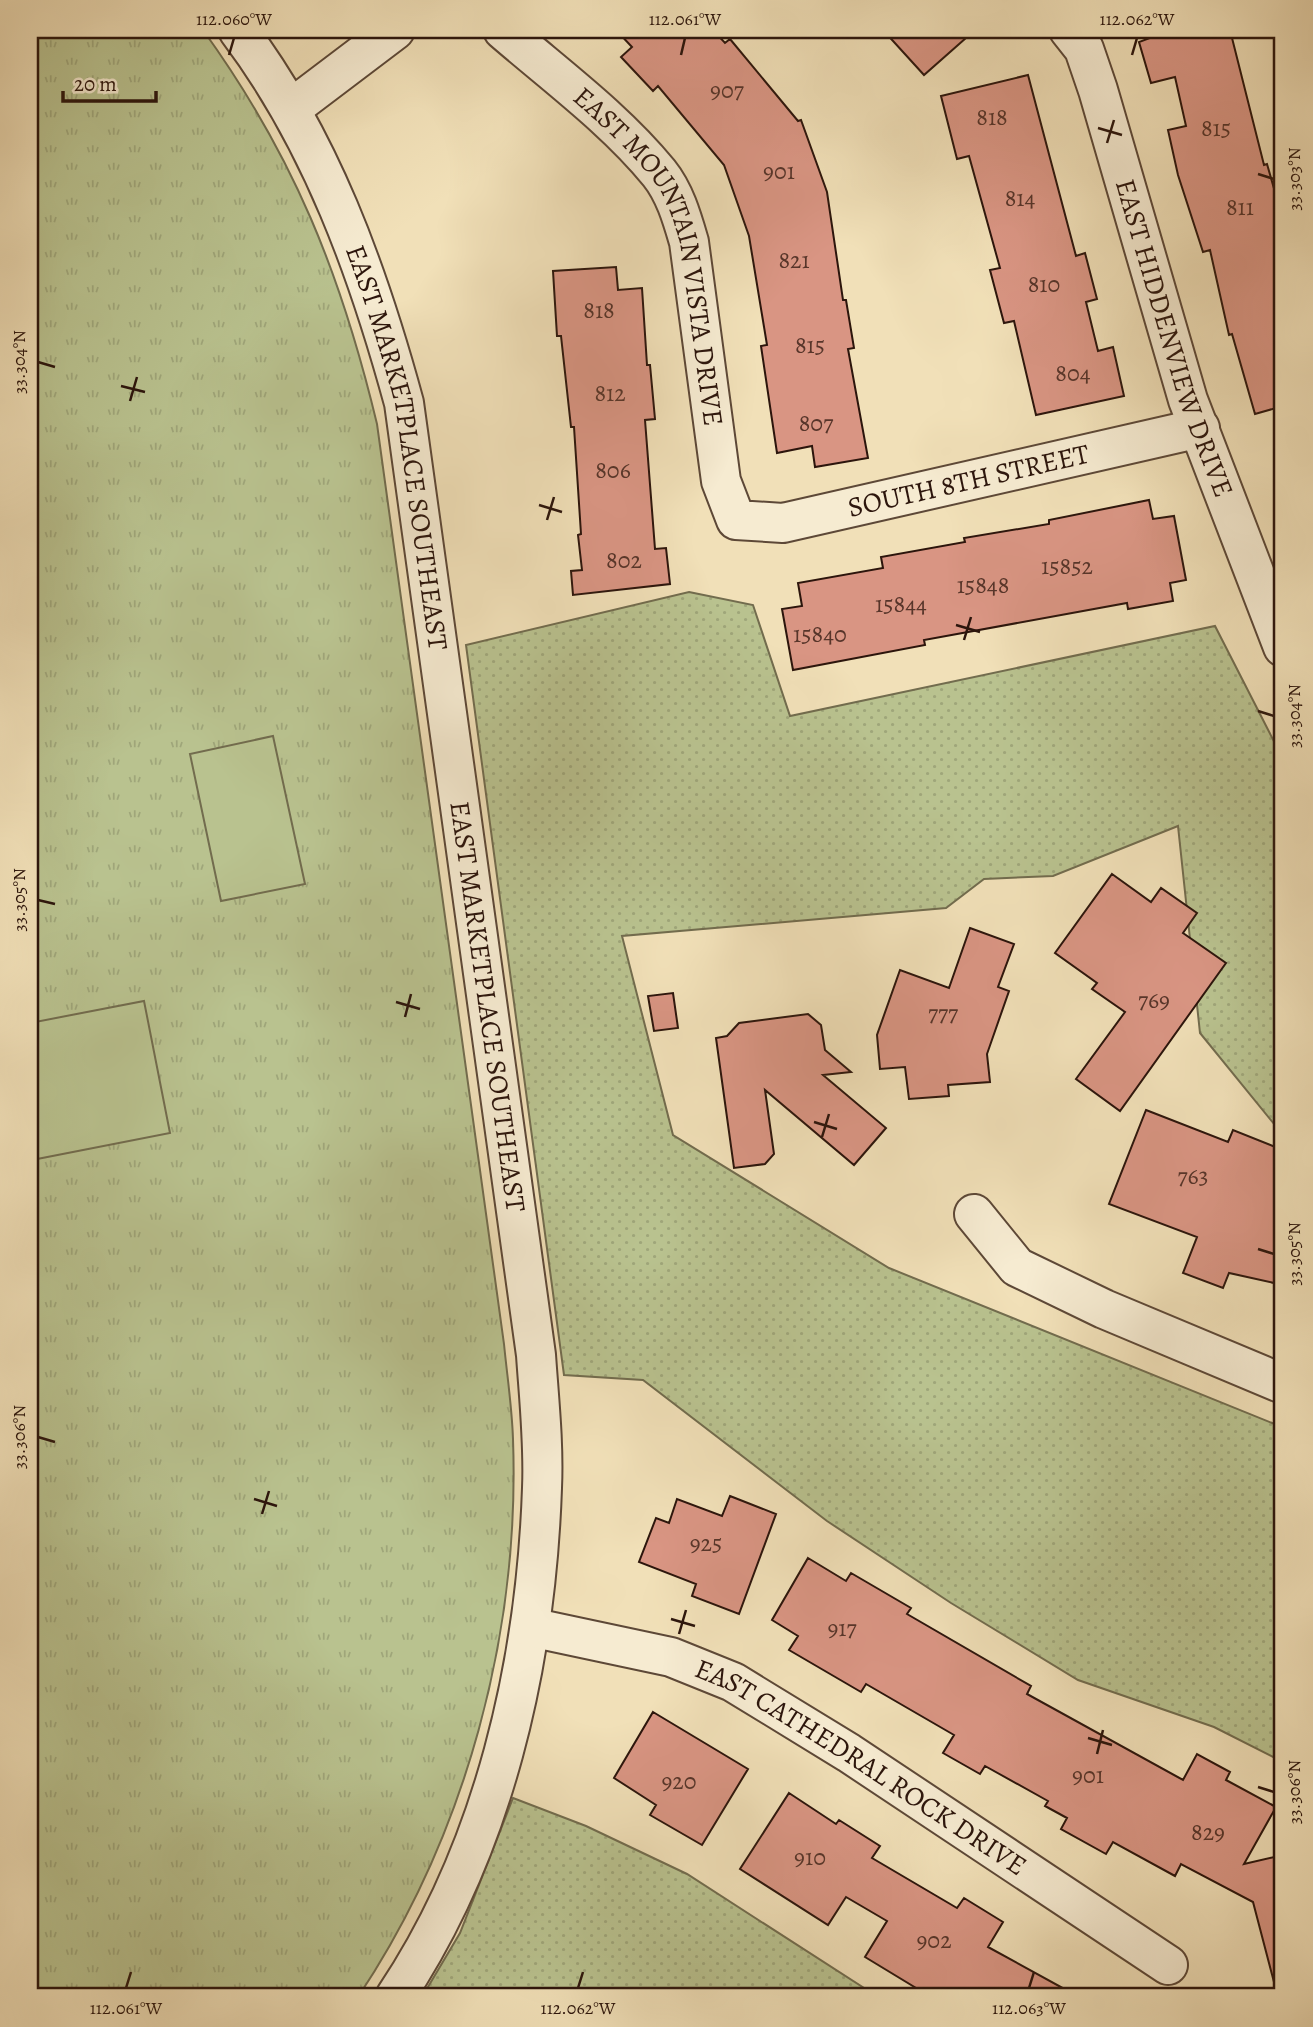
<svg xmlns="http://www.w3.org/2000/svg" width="1313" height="2027" font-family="Alegreya,serif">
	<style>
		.grass { fill: url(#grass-dots); stroke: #726c4e; stroke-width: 2 }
		.park { fill: url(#park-tufts); stroke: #726c4e; stroke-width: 2 }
		.pitch { fill: #b9c28f; stroke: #726c4e; stroke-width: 2 }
		.building { fill: #d99583; stroke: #2c150c; stroke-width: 2 }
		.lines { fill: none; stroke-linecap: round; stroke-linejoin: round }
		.minor-casing { stroke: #5d4837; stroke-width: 42 }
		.minor { stroke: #f6ebd1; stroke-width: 38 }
		.ticks { fill: none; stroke: #2c150c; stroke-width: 2.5 }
		.labels { text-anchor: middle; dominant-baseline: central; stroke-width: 5; stroke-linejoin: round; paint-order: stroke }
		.number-label { font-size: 24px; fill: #57352a }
		.street-label { font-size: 28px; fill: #2c150c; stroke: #f6ebd1 }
		.neatline { fill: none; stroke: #2c150c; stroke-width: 2.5 }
		.ticks-label { font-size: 18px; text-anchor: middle; fill: #2c150c }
	</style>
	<defs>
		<pattern id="grass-dots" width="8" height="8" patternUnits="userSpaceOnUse" patternTransform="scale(1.75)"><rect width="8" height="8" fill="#b9c28f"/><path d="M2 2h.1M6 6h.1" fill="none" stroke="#9fa67a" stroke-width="1.8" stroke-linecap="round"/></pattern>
		<pattern id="park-tufts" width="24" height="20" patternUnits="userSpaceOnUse" patternTransform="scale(1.75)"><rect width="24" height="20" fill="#b9c28f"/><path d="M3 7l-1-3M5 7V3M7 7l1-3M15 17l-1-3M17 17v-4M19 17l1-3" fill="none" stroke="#9fa67a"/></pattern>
	</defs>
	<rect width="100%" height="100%" fill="#f1e0b8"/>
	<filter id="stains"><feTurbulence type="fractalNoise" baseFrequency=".00286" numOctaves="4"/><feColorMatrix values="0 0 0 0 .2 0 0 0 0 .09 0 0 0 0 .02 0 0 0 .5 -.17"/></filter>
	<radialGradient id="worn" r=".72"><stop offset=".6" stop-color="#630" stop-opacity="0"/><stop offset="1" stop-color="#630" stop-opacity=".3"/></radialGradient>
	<path class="grass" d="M 689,592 L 753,605 L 790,716 L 1215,626 L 1283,759 L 1283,1135 L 1200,1033 L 1178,826 L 1053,876 L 984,879 L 946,908 L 622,936 L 673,1135 L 889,1268 L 1282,1427 L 1283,1762 L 1214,1727 L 1078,1680 L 951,1603 L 827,1521 L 643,1380 L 564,1375 L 466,645 Z
		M 513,1798 L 586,1826 L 687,1874 L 878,1997 L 422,1997 L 460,1933 Z"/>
	<path class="park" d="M 30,30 L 203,30 C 294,156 341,274 377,424 L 504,1344 C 507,1375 512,1407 513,1439 C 520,1633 466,1835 358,1997 L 30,1997 Z"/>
	<path class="pitch" d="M 273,736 L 305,884 L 221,901 L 190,754 Z
		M 144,1001 L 170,1133 L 32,1160 L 30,1023 Z"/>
	<path class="building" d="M 616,30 L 713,30 L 725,43 L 730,39 L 798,121 L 801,120 L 827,192 L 843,300 L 846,300 L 854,348 L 848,349 L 868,458 L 815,467 L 812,446 L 777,453 L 761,346 L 767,345 L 749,236 L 724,165 L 658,86 L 653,91 L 621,57 L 632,47 Z
		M 883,30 L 975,30 L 924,75 Z
		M 1147,30 L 1230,30 L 1264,165 L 1267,164 L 1283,220 L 1283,406 L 1255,414 L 1232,334 L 1229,335 L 1210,250 L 1203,252 L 1178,175 L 1168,130 L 1186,126 L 1175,77 L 1151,83 L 1139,42 L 1150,38 Z
		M 1028,75 L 1076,256 L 1085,253 L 1097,299 L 1086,302 L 1098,351 L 1113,347 L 1124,396 L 1036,415 L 1014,321 L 1004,323 L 990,270 L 1000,268 L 969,156 L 957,159 L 941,96 Z
		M 616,267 L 618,290 L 642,288 L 647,365 L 650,365 L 655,419 L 645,420 L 655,549 L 666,548 L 670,584 L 573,595 L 571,571 L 582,570 L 578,535 L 581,534 L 574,427 L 571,427 L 561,336 L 557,336 L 553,271 Z
		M 1149,500 L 1153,519 L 1174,516 L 1186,580 L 1170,583 L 1173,601 L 1128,609 L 1127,603 L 924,640 L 925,645 L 793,670 L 782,609 L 802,606 L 798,583 L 883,568 L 881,557 L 965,542 L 964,538 L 1049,524 L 1049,520 Z
		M 1112,874 L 1151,902 L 1161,888 L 1197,913 L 1183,933 L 1226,963 L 1120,1111 L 1076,1079 L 1125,1012 L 1092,989 L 1097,983 L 1055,953 Z
		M 970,928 L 1014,944 L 998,987 L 1009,991 L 987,1054 L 990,1082 L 948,1085 L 949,1096 L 909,1099 L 905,1067 L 880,1069 L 877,1035 L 900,970 L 949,988 Z
		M 673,993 L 678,1028 L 654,1031 L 648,996 Z
		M 808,1014 L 821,1025 L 825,1050 L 851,1072 L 823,1075 L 886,1128 L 854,1165 L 765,1090 L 774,1154 L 765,1164 L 734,1168 L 716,1038 L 727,1036 L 739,1023 Z
		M 1146,1110 L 1228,1142 L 1233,1130 L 1283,1150 L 1283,1285 L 1229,1273 L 1223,1288 L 1183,1273 L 1197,1237 L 1109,1204 Z
		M 730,1496 L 776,1514 L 739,1614 L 692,1596 L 696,1584 L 639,1562 L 656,1518 L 669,1523 L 677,1499 L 722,1516 Z
		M 808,1558 L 846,1581 L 851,1573 L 911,1608 L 907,1614 L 1031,1686 L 1027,1694 L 1183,1780 L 1197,1754 L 1230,1772 L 1226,1780 L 1276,1807 L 1244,1864 L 1283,1855 L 1283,1985 L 1275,1986 L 1253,1902 L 1181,1864 L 1175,1876 L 1113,1842 L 1106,1854 L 1061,1829 L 1067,1818 L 1045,1806 L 1048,1801 L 985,1766 L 980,1774 L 943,1753 L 954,1735 L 866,1684 L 861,1692 L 789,1650 L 798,1636 L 772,1620 Z
		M 653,1712 L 748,1769 L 702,1845 L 650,1815 L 656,1805 L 614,1778 Z
		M 789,1793 L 836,1824 L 839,1820 L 880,1846 L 872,1858 L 957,1908 L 964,1898 L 1003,1922 L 988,1947 L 1079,1997 L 931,1997 L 865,1957 L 887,1921 L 846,1897 L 828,1925 L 740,1869 Z"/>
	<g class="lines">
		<g class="minor-casing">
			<g id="minor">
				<path id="s1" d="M 238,30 C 321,140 368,271 404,403 L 536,1355 C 539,1399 544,1444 542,1488 C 536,1664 494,1849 395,1997"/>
				<path id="s2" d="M 503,30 C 555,75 615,119 659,173 C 675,193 682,218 689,242 L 721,481 L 736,520 L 783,523 L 1200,428"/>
				<path id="s3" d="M 1069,30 L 1084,49 L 1098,90 L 1188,400 L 1283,647"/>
				<path d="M 292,108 L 395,30"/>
				<path d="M 974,1214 L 1017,1267 L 1104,1309 L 1283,1384"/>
				<path id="s4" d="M 530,1627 L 671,1657 L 733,1682 L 849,1753 L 1168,1965"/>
			</g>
		</g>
		<use href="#minor" class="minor"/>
	</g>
	<path class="ticks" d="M 229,55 L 234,38M 681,55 L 685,38M 1132,55 L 1137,38M 1098,128 L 1122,135M 1107,143 L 1114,120M 1258,174 L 1274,179M 38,362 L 55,367M 121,386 L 145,392M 130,401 L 137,377M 539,505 L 562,512M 547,520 L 554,497M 956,625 L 980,632M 964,640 L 971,617M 1258,711 L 1274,716M 38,900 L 55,904M 396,1002 L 420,1009M 405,1017 L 411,994M 814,1122 L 837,1129M 822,1137 L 829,1114M 1258,1249 L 1274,1254M 38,1437 L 55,1442M 254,1499 L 277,1506M 262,1514 L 269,1491M 671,1619 L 695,1626M 679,1634 L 686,1610M 1088,1738 L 1112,1745M 1097,1754 L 1103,1730M 1258,1787 L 1274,1792M 126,1988 L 131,1972M 578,1988 L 583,1972M 1029,1988 L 1034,1972"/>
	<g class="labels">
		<g class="number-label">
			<text x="727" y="90">907</text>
			<text x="992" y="117">818</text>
			<text x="1216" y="128">815</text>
			<text x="779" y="171">901</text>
			<text x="1020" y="198">814</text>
			<text x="1240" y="207">811</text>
			<text x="794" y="260">821</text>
			<text x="1044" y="284">810</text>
			<text x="599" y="310">818</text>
			<text x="810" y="345">815</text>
			<text x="1073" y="373">804</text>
			<text x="610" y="393">812</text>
			<text x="816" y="423">807</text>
			<text x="613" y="470">806</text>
			<text x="624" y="560">802</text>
			<text x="1067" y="566">15852</text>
			<text x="983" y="585">15848</text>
			<text x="901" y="604">15844</text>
			<text x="820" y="634">15840</text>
			<text x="1154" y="1000">769</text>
			<text x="943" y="1013">777</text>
			<text x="1193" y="1176">763</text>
			<text x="706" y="1543">925</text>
			<text x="842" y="1628">917</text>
			<text x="1088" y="1775">901</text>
			<text x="679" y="1781">920</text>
			<text x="1208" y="1832">829</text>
			<text x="810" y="1857">910</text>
			<text x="934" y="1940">902</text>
		</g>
		<g class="street-label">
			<text stroke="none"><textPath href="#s2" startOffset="285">EAST MOUNTAIN VISTA DRIVE</textPath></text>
			<text stroke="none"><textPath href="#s3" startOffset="327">EAST HIDDENVIEW DRIVE</textPath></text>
			<text stroke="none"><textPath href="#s1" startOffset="453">EAST MARKETPLACE SOUTHEAST</textPath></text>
			<text stroke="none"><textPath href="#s2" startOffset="808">SOUTH 8TH STREET</textPath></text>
			<text stroke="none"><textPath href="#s1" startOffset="1020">EAST MARKETPLACE SOUTHEAST</textPath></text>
			<text stroke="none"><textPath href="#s4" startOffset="364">EAST CATHEDRAL ROCK DRIVE</textPath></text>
		</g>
	</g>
	<rect width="1313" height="2027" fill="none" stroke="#f1e0b8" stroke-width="77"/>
	<path d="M63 91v10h93v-10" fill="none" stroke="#2c150c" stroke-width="3.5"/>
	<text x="74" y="91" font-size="21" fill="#2c150c" stroke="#f6ebd1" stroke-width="5" paint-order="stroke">20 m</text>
	<rect x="38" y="38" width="1236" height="1950" class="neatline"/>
	<g class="ticks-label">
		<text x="234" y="25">112.060°W</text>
		<text x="685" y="25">112.061°W</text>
		<text x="1137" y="25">112.062°W</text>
		<text transform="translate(1294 179) rotate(-90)" y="6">33.303°N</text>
		<text transform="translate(19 362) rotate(-90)" y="6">33.304°N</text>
		<text transform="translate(1294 716) rotate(-90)" y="6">33.304°N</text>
		<text transform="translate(19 900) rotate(-90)" y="6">33.305°N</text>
		<text transform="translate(1294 1254) rotate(-90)" y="6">33.305°N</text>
		<text transform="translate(19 1437) rotate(-90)" y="6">33.306°N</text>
		<text transform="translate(1294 1792) rotate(-90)" y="6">33.306°N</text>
		<text x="126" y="2014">112.061°W</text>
		<text x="578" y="2014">112.062°W</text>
		<text x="1029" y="2014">112.063°W</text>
	</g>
	<rect width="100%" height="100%" filter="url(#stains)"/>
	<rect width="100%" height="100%" fill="url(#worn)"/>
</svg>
